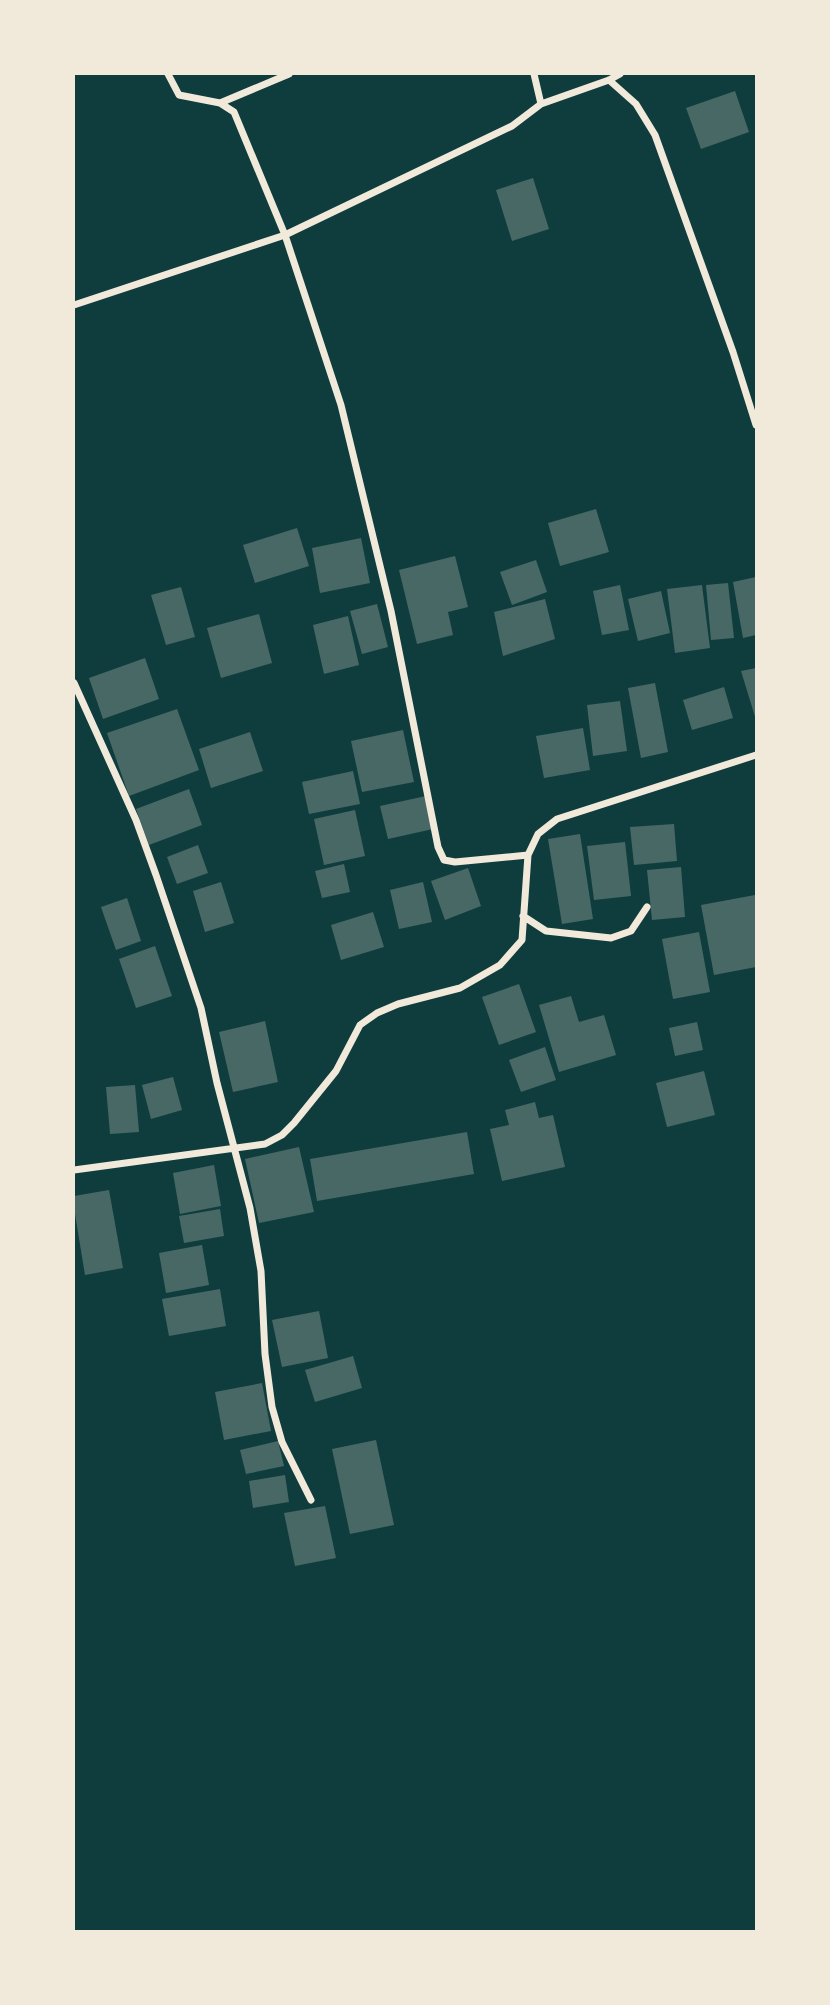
<svg xmlns="http://www.w3.org/2000/svg" width="830" height="2005" font-family="'Source Serif 4',serif">
	<style>
		.building { fill: #486865 }
		.lines { fill: none; stroke-linecap: round; stroke-linejoin: round }
		.minor { stroke: #f1e9da; stroke-width: 7 }
	</style>
	<rect width="100%" height="100%" fill="#0f3d3e"/>
	<path class="building" d="M 735,91 L 749,132 L 701,149 L 686,108 Z
		M 533,178 L 549,229 L 512,241 L 496,190 Z
		M 596,509 L 609,552 L 560,566 L 548,523 Z
		M 297,528 L 309,566 L 255,583 L 243,545 Z
		M 361,538 L 370,583 L 320,593 L 312,548 Z
		M 455,556 L 468,607 L 448,612 L 453,635 L 417,644 L 399,570 Z
		M 536,560 L 547,592 L 512,605 L 500,572 Z
		M 756,577 L 756,635 L 743,638 L 733,582 Z
		M 728,583 L 734,638 L 711,640 L 706,585 Z
		M 620,585 L 629,630 L 602,635 L 593,591 Z
		M 702,585 L 710,648 L 675,653 L 667,589 Z
		M 181,587 L 195,637 L 166,645 L 151,595 Z
		M 661,591 L 670,633 L 638,641 L 628,599 Z
		M 545,599 L 555,639 L 503,656 L 494,612 Z
		M 377,604 L 388,647 L 362,654 L 350,611 Z
		M 259,614 L 272,663 L 221,678 L 207,628 Z
		M 348,616 L 359,665 L 324,674 L 313,625 Z
		M 145,658 L 159,699 L 103,719 L 89,678 Z
		M 756,668 L 756,720 L 741,671 Z
		M 655,683 L 668,752 L 641,758 L 628,688 Z
		M 724,687 L 733,718 L 692,730 L 683,700 Z
		M 620,701 L 627,751 L 593,756 L 587,705 Z
		M 177,709 L 199,770 L 129,796 L 107,733 Z
		M 583,728 L 590,770 L 544,778 L 536,736 Z
		M 403,730 L 414,782 L 362,792 L 351,741 Z
		M 250,732 L 263,771 L 211,788 L 199,749 Z
		M 353,771 L 360,804 L 309,814 L 302,782 Z
		M 189,789 L 202,825 L 149,845 L 136,809 Z
		M 426,796 L 433,829 L 388,839 L 380,806 Z
		M 355,810 L 365,856 L 324,865 L 314,819 Z
		M 674,824 L 677,861 L 634,865 L 630,827 Z
		M 580,834 L 593,919 L 562,924 L 548,839 Z
		M 625,842 L 631,896 L 594,900 L 587,846 Z
		M 198,845 L 208,873 L 177,884 L 167,857 Z
		M 344,864 L 350,892 L 322,898 L 315,871 Z
		M 681,867 L 685,917 L 652,920 L 647,870 Z
		M 468,868 L 481,906 L 445,920 L 431,881 Z
		M 221,882 L 234,923 L 205,932 L 193,891 Z
		M 423,882 L 432,922 L 399,929 L 390,890 Z
		M 755,895 L 756,967 L 714,975 L 701,905 Z
		M 127,898 L 141,941 L 116,950 L 101,907 Z
		M 373,912 L 384,947 L 341,960 L 331,925 Z
		M 699,932 L 710,992 L 673,999 L 662,939 Z
		M 155,946 L 172,996 L 136,1008 L 119,959 Z
		M 519,984 L 536,1032 L 499,1045 L 482,997 Z
		M 571,996 L 579,1022 L 604,1015 L 616,1055 L 559,1072 L 539,1005 Z
		M 265,1021 L 278,1082 L 233,1092 L 219,1032 Z
		M 697,1022 L 703,1050 L 675,1056 L 669,1028 Z
		M 545,1047 L 556,1080 L 521,1092 L 509,1060 Z
		M 704,1071 L 715,1115 L 667,1127 L 656,1083 Z
		M 173,1077 L 182,1110 L 151,1119 L 142,1085 Z
		M 135,1085 L 139,1132 L 110,1134 L 106,1087 Z
		M 535,1102 L 539,1118 L 553,1115 L 565,1167 L 502,1181 L 490,1129 L 509,1125 L 505,1110 Z
		M 467,1132 L 474,1174 L 317,1201 L 310,1159 Z
		M 299,1147 L 314,1212 L 259,1223 L 245,1159 Z
		M 214,1165 L 221,1206 L 180,1214 L 173,1173 Z
		M 109,1190 L 123,1268 L 85,1275 L 74,1208 L 74,1196 Z
		M 220,1209 L 224,1236 L 184,1243 L 179,1216 Z
		M 202,1245 L 209,1285 L 166,1293 L 159,1253 Z
		M 220,1289 L 226,1326 L 169,1336 L 162,1299 Z
		M 319,1311 L 328,1358 L 282,1367 L 272,1320 Z
		M 353,1356 L 362,1388 L 315,1402 L 305,1370 Z
		M 262,1383 L 271,1431 L 224,1440 L 215,1392 Z
		M 376,1440 L 394,1525 L 350,1534 L 332,1449 Z
		M 278,1441 L 284,1466 L 246,1474 L 240,1450 Z
		M 285,1475 L 289,1502 L 253,1508 L 249,1481 Z
		M 325,1506 L 336,1558 L 295,1566 L 284,1513 Z"/>
	<g class="lines">
		<path class="minor" d="M 168,74 L 179,95 L 220,103 L 234,112 L 285,235 L 341,405 L 391,611 L 438,847 L 444,860 L 455,862 L 528,855
			M 534,74 L 541,104 L 609,80 L 620,74
			M 609,80 L 636,104 L 655,135 L 733,352 L 756,425
			M 220,103 L 289,74
			M 74,305 L 285,235 L 512,126 L 541,104
			M 74,683 L 136,820 L 156,875 L 201,1008 L 217,1083 L 250,1208 L 261,1271 L 265,1354 L 272,1407 L 282,1442 L 311,1500
			M 523,916 L 546,931 L 611,938 L 631,931 L 647,907
			M 74,1170 L 265,1144 L 282,1135 L 294,1123 L 336,1071 L 360,1025 L 377,1013 L 398,1004 L 460,988 L 500,965 L 522,940 L 528,855 L 538,834 L 557,819 L 756,755"/>
	</g>
	<rect width="830" height="2005" fill="none" stroke="#f1e9da" stroke-width="150"/>
</svg>
